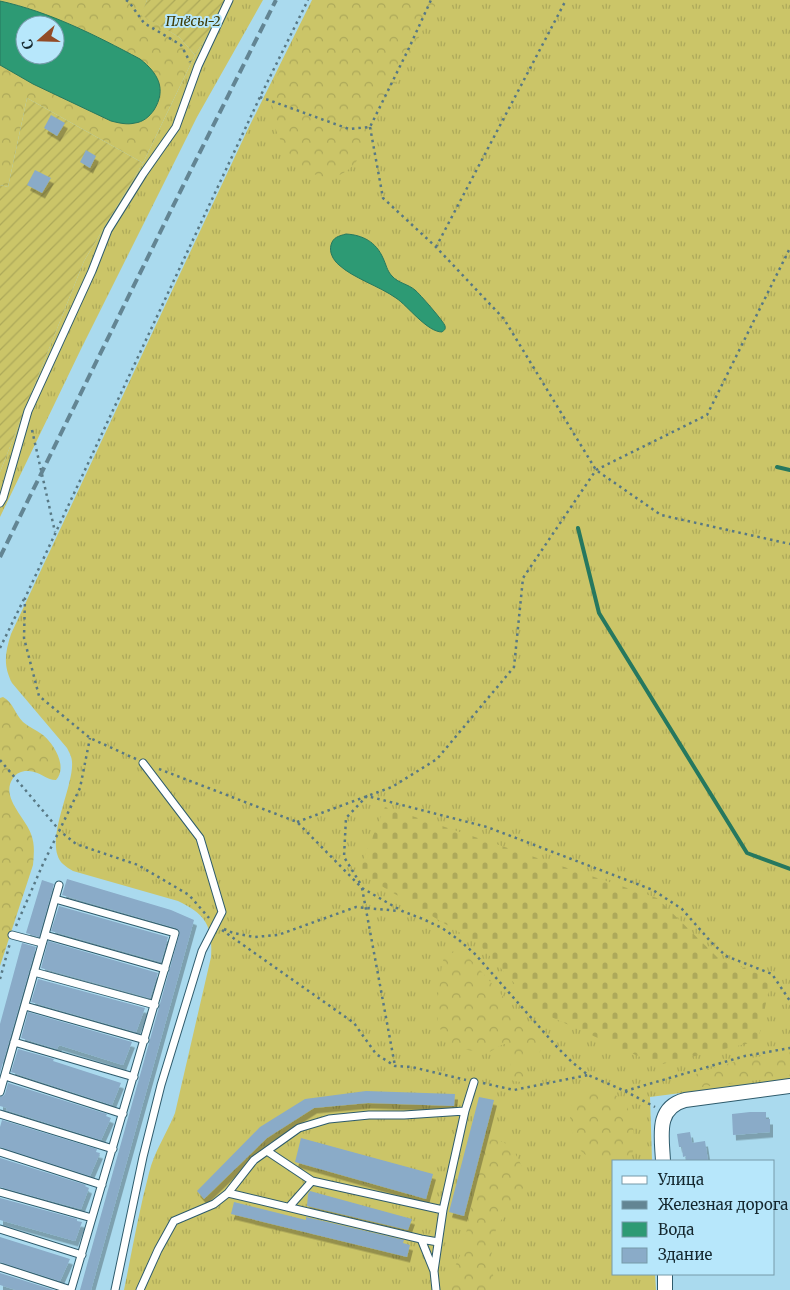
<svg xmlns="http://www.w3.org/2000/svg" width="790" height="1290" font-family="Merriweather,serif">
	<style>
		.grass { fill: url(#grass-tufts) }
		.forest { fill: url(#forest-crowns); fill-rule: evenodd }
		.cemetery { fill: url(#cemetery-stones) }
		.garden { fill: url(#garden-furrows) }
		.water { fill: #2d9a74; stroke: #26785f; fill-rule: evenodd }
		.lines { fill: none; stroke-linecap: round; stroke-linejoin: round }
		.stream { stroke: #26785f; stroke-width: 4 }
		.building { fill: #8aabc8; filter: url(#shadow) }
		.service-casing { stroke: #2e5b6c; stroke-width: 9 }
		.minor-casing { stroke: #2e5b6c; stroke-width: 16 }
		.path { stroke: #587884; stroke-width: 2.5; stroke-dasharray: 2.5 4; stroke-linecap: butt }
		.service { stroke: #fff; stroke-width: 7 }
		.minor { stroke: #fff; stroke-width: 14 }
		.rail { stroke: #638593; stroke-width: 4; stroke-dasharray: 10 5; stroke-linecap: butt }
		.labels { text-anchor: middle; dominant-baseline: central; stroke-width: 4; stroke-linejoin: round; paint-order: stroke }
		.park-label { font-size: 14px; font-style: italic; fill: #3d3a05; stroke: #b7e7fb }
	</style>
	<defs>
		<pattern id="grass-tufts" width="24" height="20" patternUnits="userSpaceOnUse" patternTransform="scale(1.25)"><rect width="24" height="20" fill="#cbc568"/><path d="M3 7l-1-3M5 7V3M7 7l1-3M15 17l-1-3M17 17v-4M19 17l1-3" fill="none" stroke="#ada95a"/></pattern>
		<pattern id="forest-crowns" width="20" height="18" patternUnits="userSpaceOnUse" patternTransform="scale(1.25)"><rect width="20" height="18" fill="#cbc568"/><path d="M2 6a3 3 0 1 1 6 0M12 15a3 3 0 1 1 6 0" fill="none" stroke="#ada95a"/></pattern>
		<pattern id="cemetery-stones" width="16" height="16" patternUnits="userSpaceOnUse" patternTransform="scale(1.25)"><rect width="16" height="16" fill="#cbc568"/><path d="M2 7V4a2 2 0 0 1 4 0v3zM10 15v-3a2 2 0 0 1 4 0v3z" fill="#ada95a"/></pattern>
		<pattern id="garden-furrows" width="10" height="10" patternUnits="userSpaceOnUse" patternTransform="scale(1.25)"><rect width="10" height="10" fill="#cbc568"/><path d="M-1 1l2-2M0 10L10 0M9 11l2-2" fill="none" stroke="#ada95a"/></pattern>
		<filter id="shadow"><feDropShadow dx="3" dy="5.5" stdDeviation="0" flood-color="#0004"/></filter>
	</defs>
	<rect width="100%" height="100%" fill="#aadaee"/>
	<path class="grass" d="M 230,0 L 263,0 L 197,117 L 81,349 L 0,517 L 0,472 L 84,261 L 143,163 L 195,55 Z
		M 312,0 L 790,0 L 790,1079 L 650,1097 L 652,1161 L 614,1161 L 614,1274 L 655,1274 L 656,1290 L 124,1290 C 132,1251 139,1211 149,1173 C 154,1152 167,1133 175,1113 L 211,957 C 213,927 206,914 178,901 L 73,871 C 70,869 66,867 63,864 C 42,844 74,788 72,762 C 72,757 69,752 67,748 L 12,683 C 3,665 5,653 11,634 L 247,131 Z"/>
	<path class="forest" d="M 0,0 L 147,0 L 142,15 L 179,37 L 195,55 L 143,163 L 27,98 L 8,187 L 0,185 ZM 25,25 L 55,25 L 55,55 L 25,55 Z
		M 316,0 L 438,0 L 356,162 C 351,168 345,173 337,176 C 308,184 281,149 274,124 C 270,111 270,96 274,82 Z
		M 3,697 C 13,702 15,714 23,722 C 29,727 36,730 43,735 C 54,744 68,767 56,780 C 46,780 38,770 27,771 C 21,771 17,773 13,778 C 0,797 25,817 31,834 C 35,844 34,854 33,865 L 0,966 L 0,698 Z
		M 455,951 L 469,958 L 475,964 L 536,1035 C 549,1059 532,1051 527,1062 C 525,1068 527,1073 525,1079 L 522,1082 L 513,1081 C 504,1068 521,1050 504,1044 C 498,1046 493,1051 487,1053 C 480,1054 474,1051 468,1050 C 432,1041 435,1011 440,983 C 441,975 441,963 445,956 C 448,952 451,952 455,951 Z
		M 790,1051 L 790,1076 L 694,1088 L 689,1087 L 687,1084 L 690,1077 L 698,1073 L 740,1060 Z
		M 591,1089 C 616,1090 630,1101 633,1127 C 635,1139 635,1150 629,1161 L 614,1161 L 614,1167 C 603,1165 590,1160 582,1152 C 570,1139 565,1110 577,1096 C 581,1092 585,1091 591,1089 Z
		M 488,1139 C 500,1139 510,1144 516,1155 C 541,1196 502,1204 494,1236 C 489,1254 493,1273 495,1290 L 452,1290 L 450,1283 L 452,1273 L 463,1249 L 482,1151 Z"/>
	<path class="cemetery" d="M 385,807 L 657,898 L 717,957 L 771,979 L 758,1041 L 658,1065 L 540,1012 L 479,944 L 358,872 Z"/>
	<path class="garden" d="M 147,0 L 230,0 L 195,55 L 179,37 L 141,15 Z
		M 27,98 L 143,163 L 84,261 L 0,472 L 0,185 L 8,187 Z"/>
	<path class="water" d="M 0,1 C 50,12 95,35 140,59 C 158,73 167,89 154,110 C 149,117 143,122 135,123 C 127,125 119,123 111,121 L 33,84 L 0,65 ZM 25,25 L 55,25 L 55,55 L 25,55 Z
		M 346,234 C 363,235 376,242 383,258 C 386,264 387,271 392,276 C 398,283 408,284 415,290 C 419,293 445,323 445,326 C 446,330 444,330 442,332 C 427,332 408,306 396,298 C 379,286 353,278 339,265 C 333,260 329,252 331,245 C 333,237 339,236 346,234 Z"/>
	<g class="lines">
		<path class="stream" d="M 777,467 L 790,470
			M 578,528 L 599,613 L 747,853 L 790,869"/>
	</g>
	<path class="building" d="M 51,115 L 65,123 L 57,136 L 44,128 Z
		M 86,150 L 96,156 L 90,168 L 80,162 Z
		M 35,170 L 51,178 L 42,193 L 27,185 Z
		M 67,879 L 171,910 L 194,920 L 91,1290 L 80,1290 L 180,932 L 176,928 L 62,895 Z
		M 42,880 L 54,884 L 39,937 L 26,933 Z
		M 59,906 L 168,937 L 161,962 L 51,931 Z
		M 48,941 L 158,973 L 150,998 L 41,968 Z
		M 22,943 L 36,947 L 0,1073 L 0,1024 Z
		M 38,979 L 145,1008 L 136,1032 L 31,1002 Z
		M 28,1012 L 132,1042 L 123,1065 L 59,1045 L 57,1049 L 21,1038 Z
		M 18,1049 L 54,1059 L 53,1061 L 121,1083 L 112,1105 L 11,1072 Z
		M 8,1083 L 107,1114 L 106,1116 L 111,1118 L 101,1140 L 6,1110 L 7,1108 L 0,1106 L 0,1097 L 3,1096 L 5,1094 Z
		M 366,1091 L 455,1094 L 454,1106 L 368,1103 L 314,1108 L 267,1138 L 204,1199 L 197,1191 L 260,1127 L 305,1099 Z
		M 479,1097 L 494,1100 L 464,1216 L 449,1212 Z
		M 750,1112 L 766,1112 L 766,1119 L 770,1119 L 770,1132 L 733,1135 L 732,1114 Z
		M 2,1120 L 97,1149 L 96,1152 L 100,1153 L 90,1176 L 0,1147 L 0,1127 Z
		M 690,1132 L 692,1143 L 705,1141 L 708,1161 L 686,1161 L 686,1156 L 683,1157 L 682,1147 L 679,1147 L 677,1134 Z
		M 301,1138 L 433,1174 L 426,1199 L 295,1162 Z
		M 0,1158 L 86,1185 L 85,1186 L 89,1188 L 81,1209 L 0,1187 Z
		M 310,1191 L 412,1219 L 408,1230 L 307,1206 L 308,1194 Z
		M 0,1198 L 77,1219 L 77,1221 L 82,1222 L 75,1241 L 0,1220 Z
		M 234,1202 L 306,1220 L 306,1217 L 404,1240 L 403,1243 L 410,1245 L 407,1257 L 231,1214 Z
		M 0,1237 L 70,1259 L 60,1281 L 0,1262 Z
		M 0,1273 L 54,1290 L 16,1290 L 0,1285 Z"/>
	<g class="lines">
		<g class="service-casing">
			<path id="service" d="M 0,503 L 3,498 L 28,411 L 92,271 L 108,230 L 143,174 L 176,127 L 198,66 L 229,0
				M 55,899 L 175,933 L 71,1290
				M 12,935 L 42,943
				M 45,935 L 165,969
				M 34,972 L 155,1005
				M 25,1006 L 145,1040
				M 14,1042 L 134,1077
				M 5,1076 L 123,1114
				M 0,1092 L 59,885
				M 0,1114 L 113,1149
				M 267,1151 L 312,1181
				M 0,1152 L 102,1185
				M 0,1192 L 92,1218
				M 228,1193 L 421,1239 L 438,1242
				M 289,1207 L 312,1181 L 443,1210
				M 0,1229 L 82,1255
				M 421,1239 L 434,1271 L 436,1290
				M 0,1267 L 71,1290
				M 434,1271 L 443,1210 L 465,1111
				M 115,1290 L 143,1157 L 161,1085 L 202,951 L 222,912 L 200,838 L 143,763
				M 140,1290 L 158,1250 L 174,1221 L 214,1204 L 228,1193 L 254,1160 L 299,1128 L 329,1119 L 369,1115 L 404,1115 L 465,1111 L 474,1082"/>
		</g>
		<g class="minor-casing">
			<path id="minor" d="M 663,1161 C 662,1137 655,1108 685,1100 L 790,1086
				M 665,1274 L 665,1290"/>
		</g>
		<path class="path" d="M 126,0 L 129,2 L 144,23 L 181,45 L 190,62
			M 260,97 L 349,129 L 370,127 L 409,48 L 431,0
			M 370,127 L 383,198 L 436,247 L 504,319 L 596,470 L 661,515 L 790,544
			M 436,247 L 566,0
			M 32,430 L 55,532
			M 0,648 L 24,599
			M 136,759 L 90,738 L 39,696 L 24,638 L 25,598 L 99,440 L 260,97 L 308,0
			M 0,760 L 60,831 L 76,844 L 138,865 L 189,895 L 209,918
			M 159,769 L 297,822 L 362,888 L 402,911 L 423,919 L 442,928 L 459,940 L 475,954 L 557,1047 L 572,1062 L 588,1075 L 625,1091 L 655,1107
			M 297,822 L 392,787 L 437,759 L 514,667 L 523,578 L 596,470 L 707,415 L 790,248
			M 360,883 L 344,857 L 346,818 L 367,796 L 487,827 L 653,890 L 682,909 L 711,942 L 726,956 L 772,974 L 790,1001
			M 362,888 L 395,1066
			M 16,926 L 43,864 L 80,788 L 90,738
			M 224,929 L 233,933 L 254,937 L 278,935 L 356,907 L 399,911
			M 222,930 L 354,1023 L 376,1054 L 395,1066 L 412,1067 L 466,1080
			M 0,979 L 10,943
			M 483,1083 L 514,1090 L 588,1075
			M 625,1091 L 745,1056 L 790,1048"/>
		<use href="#service" class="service"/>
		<use href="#minor" class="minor"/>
		<path class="rail" d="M 0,557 L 182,188 L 276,0"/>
	</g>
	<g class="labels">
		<g class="park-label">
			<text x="193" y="21">Плёсы-2</text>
		</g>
	</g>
	<rect x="612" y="1160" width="162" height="115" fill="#b7e7fb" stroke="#769aa9"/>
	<rect x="622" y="1176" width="25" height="8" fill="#ffffff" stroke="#769aa9"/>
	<text x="658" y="1185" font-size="15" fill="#14272e">Улица</text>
	<rect x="622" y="1201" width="25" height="8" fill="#638593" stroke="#769aa9"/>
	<text x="658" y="1210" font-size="15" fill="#14272e">Железная дорога</text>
	<rect x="622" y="1222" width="25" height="15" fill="#2d9a74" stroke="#769aa9"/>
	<text x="658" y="1235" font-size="15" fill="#14272e">Вода</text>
	<rect x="622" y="1248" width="25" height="15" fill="#8aabc8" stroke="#769aa9"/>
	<text x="658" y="1260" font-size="15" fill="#14272e">Здание</text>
	<g transform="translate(40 40) rotate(250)"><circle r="24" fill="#b7e7fb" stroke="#769aa9"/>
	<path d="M0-4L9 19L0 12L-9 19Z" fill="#924b27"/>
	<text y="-8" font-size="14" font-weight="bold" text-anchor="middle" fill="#14272e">С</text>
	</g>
</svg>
